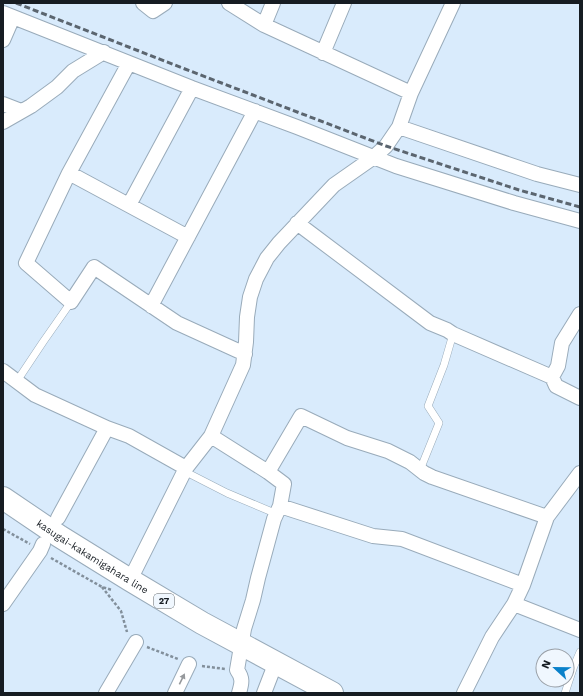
<svg xmlns="http://www.w3.org/2000/svg" width="583" height="696" font-family="'Work Sans',sans-serif">
	<style>
		.lines { fill: none; stroke-linecap: round; stroke-linejoin: round }
		.service-casing { stroke: #99abba; stroke-width: 8 }
		.minor-casing { stroke: #99abba; stroke-width: 16 }
		.primary-casing { stroke: #99abba; stroke-width: 24 }
		.path { stroke: #828f9b; stroke-width: 2.5; stroke-dasharray: 3 2; stroke-linecap: butt }
		.service { stroke: #fff; stroke-width: 7 }
		.minor { stroke: #fff; stroke-width: 14 }
		.primary { stroke: #fff; stroke-width: 22 }
		.rail { stroke: #5b656f; stroke-width: 3; stroke-dasharray: 6 3; stroke-linecap: butt }
		.oneway { fill: #96999c }
		.labels { text-anchor: middle; dominant-baseline: central; stroke-width: 4; stroke-linejoin: round; paint-order: stroke }
		.shield { fill: #f0f7fe; stroke: #575e64; stroke-width: 1 }
		.shield-label { font-size: 9px; font-weight: bold; fill: #161c22 }
		.street-label { font-size: 10px; fill: #161c22; stroke: #f0f7fe }
	</style>
	<rect width="100%" height="100%" fill="#d9ebfc"/>
	<g class="lines">
		<g class="service-casing">
			<path id="service" d="M 17,381 L 43,342 L 71,302
				M 420,470 L 439,423 L 428,406 L 444,365 L 453,334
				M 184,471 L 227,493 L 277,514
				M 565,693 L 574,666 L 580,652"/>
		</g>
		<g class="minor-casing">
			<path id="minor" d="M 143,3 L 153,11 L 165,3
				M 229,3 L 264,25 L 411,93
				M 3,13 L 129,63
				M 264,25 L 273,3
				M 3,40 L 13,17
				M 323,53 L 344,3
				M 3,104 L 21,111
				M 3,122 L 31,106 L 57,87 L 73,71 L 104,52
				M 399,127 L 537,174 L 580,185
				M 69,173 L 188,237
				M 129,205 L 192,88
				M 297,223 L 430,323 L 447,330 L 453,334 L 552,377 L 556,386 L 580,398
				M 151,306 L 255,111
				M 245,354 L 177,323 L 94,267 L 71,302 L 26,263 L 69,173 L 129,63 L 192,88 L 297,127 L 396,166 L 514,203 L 580,221
				M 3,371 L 35,395 L 107,428
				M 552,377 L 558,366 L 562,343 L 580,314
				M 211,436 L 268,472 L 284,484 L 280,506
				M 268,472 L 301,416 L 347,438 L 388,451 L 410,462 L 424,473 L 432,477 L 547,517
				M 58,518 L 107,428 L 129,436 L 186,468
				M 130,580 L 186,468 L 211,436 L 243,365 L 246,342 L 247,317 L 250,297 L 256,279 L 267,258 L 279,243 L 334,185 L 374,157 L 386,146 L 399,127 L 411,93 L 453,3
				M 3,604 L 40,551 L 43,544
				M 514,604 L 580,630
				M 106,693 L 136,642
				M 175,693 L 189,664
				M 239,693 C 242,683 243,678 237,670 L 244,629 L 253,600 L 258,578 L 274,519 L 280,506 L 373,536 L 402,539 L 523,585
				M 264,693 L 276,662
				M 464,693 L 492,637 L 514,604 L 523,585 L 547,517 L 580,473"/>
		</g>
		<g class="primary-casing">
			<g id="primary">
				<path id="s1" d="M 3,498 L 59,536 L 130,580 L 202,623 L 332,693"/>
			</g>
		</g>
		<path class="path" d="M 3,529 L 30,544
			M 51,558 L 102,587 L 112,590
			M 102,587 L 121,611 L 127,632
			M 147,647 L 178,659
			M 202,666 L 225,669"/>
		<use href="#service" class="service"/>
		<use href="#minor" class="minor"/>
		<use href="#primary" class="primary"/>
		<path class="rail" d="M 16,3 L 185,69 L 386,146 L 519,190 L 580,207"/>
	</g>
	<defs><path id="oneway-solid" d="M-6-.8H1V-3.2L6.5 0L1 3.2V.8H-6Z"/></defs>
	<use class="oneway" href="#oneway-solid" transform="translate(182 679) rotate(-64)"/>
	<g class="labels">
		<rect class="shield" x="154" y="594" width="20" height="14" rx="3"/>
		<g class="shield-label">
			<text x="164" y="601">27</text>
		</g>
		<g class="street-label">
			<text stroke="none"><textPath href="#s1" startOffset="107">kasugai-kakamigahara line</textPath></text>
		</g>
	</g>
	<rect width="583" height="696" fill="none" stroke="#161c22" stroke-width="8"/>
	<g transform="translate(555 668) rotate(292)"><circle r="19" fill="#f0f7fe" stroke="#999fa6"/>
	<path d="M0-3L7 15L0 10L-7 15Z" fill="#0981ca"/>
	<text y="-6" font-size="11" font-weight="bold" text-anchor="middle" fill="#161c22">N</text>
	</g>
</svg>
